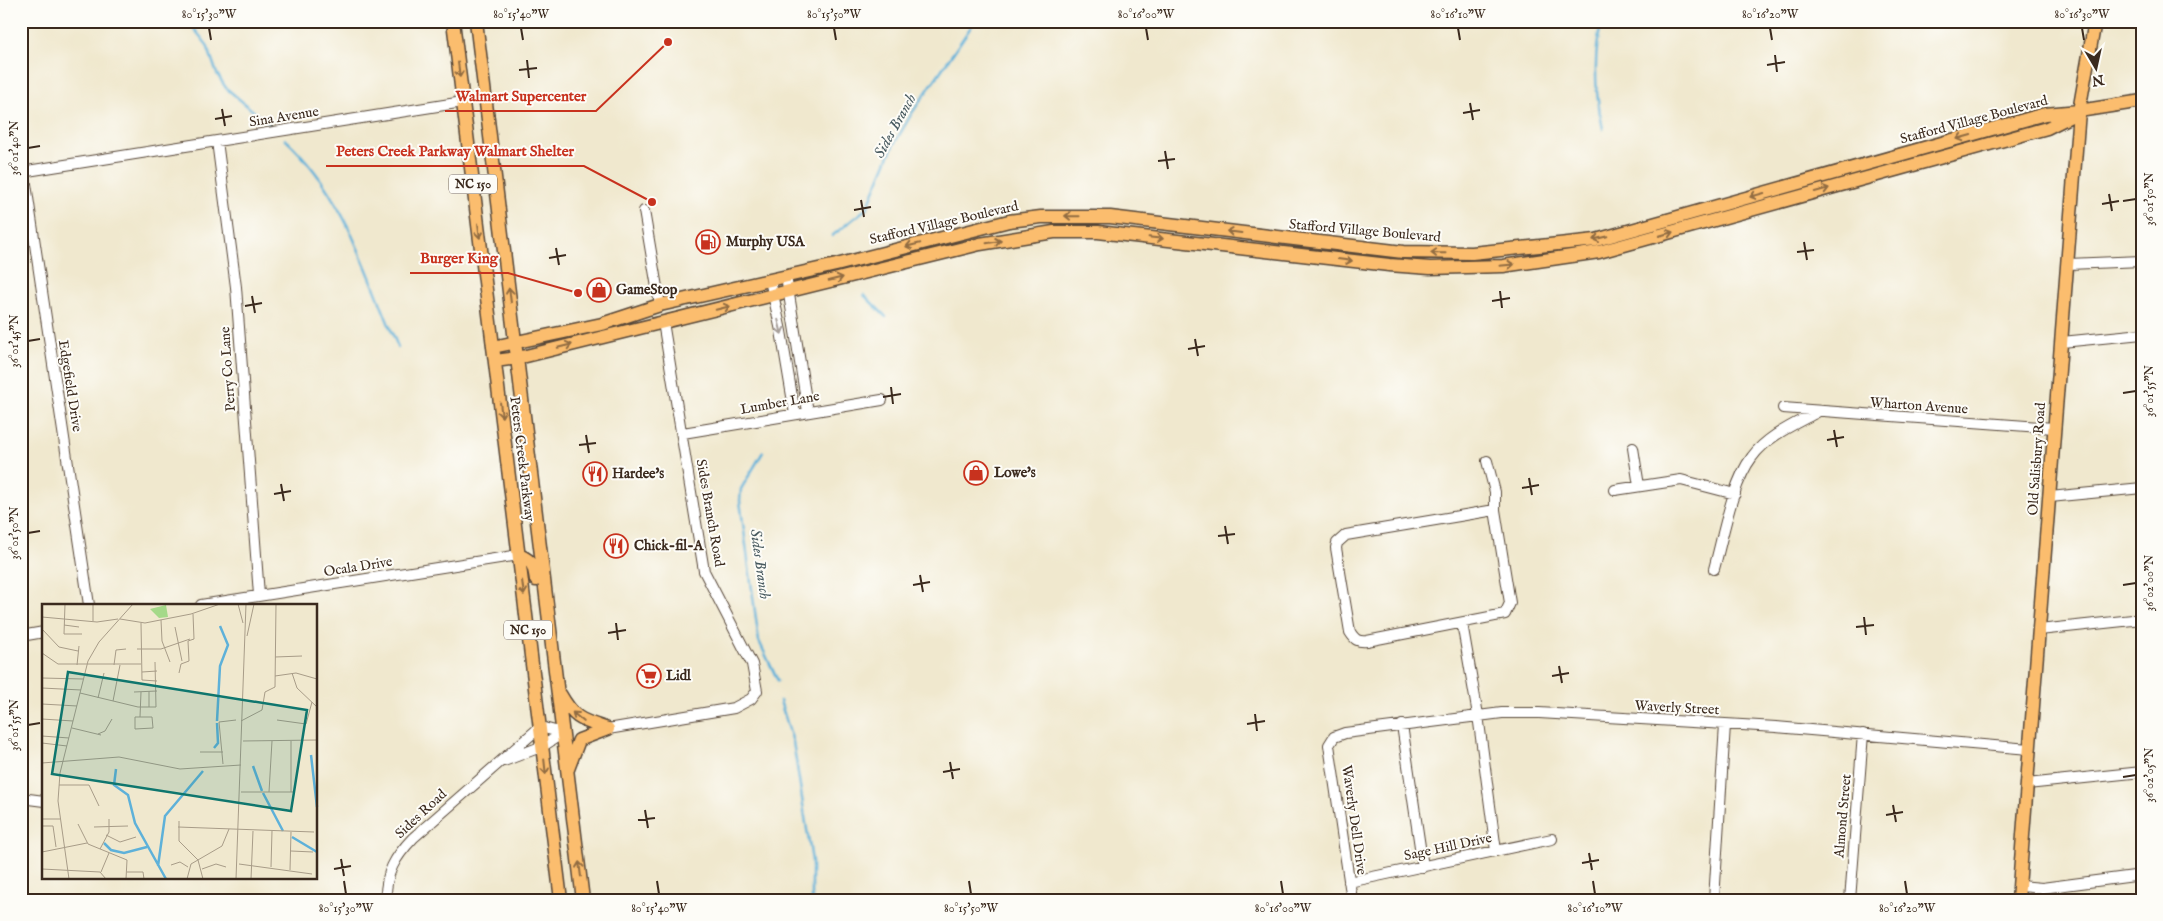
<svg xmlns="http://www.w3.org/2000/svg" width="2163" height="921" font-family="'IM FELL English',serif">
	<style>
		.lines { fill: none; stroke-linecap: round; stroke-linejoin: round }
		.stream { stroke: #5eb1d9; stroke-width: 2.5 }
		.minor-casing { stroke: #564638; stroke-width: 12 }
		.major-casing { stroke: #564638; stroke-width: 15 }
		.minor { stroke: #fff; stroke-width: 10 }
		.major { stroke: #fbbd6e; stroke-width: 12 }
		.oneway { stroke: #916c42 }
		.oneway2 { stroke: #a79f9a }
		.ticks { fill: none; stroke: #3b2a1e; stroke-width: 2 }
		.labels { text-anchor: middle; dominant-baseline: central; stroke-width: 4; stroke-linejoin: round; paint-order: stroke }
		.shield { fill: #fdfcf7; stroke: #75695f; stroke-width: 1 }
		.shield-label { font-size: 12px; font-weight: bold; fill: #3b2a1e }
		.street-label { font-size: 14px; fill: #3b2a1e; stroke: #fdfcf7 }
		.poi-label { font-size: 14px; font-weight: bold; fill: #3b2a1e; stroke: #fdfcf7; text-anchor: start }
		.water-label { font-size: 15px; font-style: italic; fill: #47595f; stroke: #fdfcf7 }
		.inset-river { fill: none; stroke: #5eb1d9; stroke-width: 2.5 }
		.inset-road { fill: none; stroke: #a89c88; stroke-width: 1 }
		.view { fill: #0f766e; fill-opacity: 0.15; stroke: #0f766e; stroke-width: 2.5 }
		.inset-edge { fill: none; stroke: #3b2a1e; stroke-width: 2.5 }
		.leader { fill: none; stroke: #c8321e; stroke-width: 2 }
		.callout-dot { fill: #c8321e; stroke: #fdfcf7; stroke-width: 2 }
		.callout-label { font-size: 15px; text-anchor: middle; font-weight: bold; fill: #c8321e; stroke: #fdfcf7; stroke-width: 4; stroke-linejoin: round; paint-order: stroke }
		.neatline { fill: none; stroke: #3b2a1e; stroke-width: 2 }
		.ticks-label { font-size: 12px; text-anchor: middle; fill: #3b2a1e }
	</style>
	<rect width="100%" height="100%" fill="#fdfcf7"/>
	<filter id="ink" filterUnits="userSpaceOnUse"><feTurbulence type="fractalNoise" baseFrequency=".02" numOctaves="2"/><feDisplacementMap in="SourceGraphic" scale="10" xChannelSelector="R" yChannelSelector="G"/><feConvolveMatrix kernelMatrix="1 2 1 2 8 2 1 2 1" color-interpolation-filters="sRGB"/></filter>
	<filter id="wash" filterUnits="userSpaceOnUse"><feTurbulence type="fractalNoise" baseFrequency=".0096" numOctaves="4" result="noise"/><feDisplacementMap in="SourceGraphic" scale="20" xChannelSelector="R" yChannelSelector="G"/><feGaussianBlur stdDeviation="1.12" result="paint"/><feColorMatrix in="noise" values="0 0 0 0 0 0 0 0 0 0 0 0 0 0 0 0 0 1.4 0 .05"/><feComposite in="paint" operator="in"/></filter>
	<g filter="url(#wash)">
		<rect width="100%" height="100%" fill="#f0e8ce"/>
		<g class="lines">
			<path class="stream" d="M 188,21 L 207,45 L 217,74 L 226,88 L 271,126
				M 1602,21 C 1592,57 1595,93 1603,129
				M 285,139 C 345,193 368,276 398,347
				M 832,236 L 867,208 L 893,146 L 912,113 L 975,21
				M 864,295 L 886,317
				M 763,452 L 741,489 L 740,501 L 759,641 L 778,681
				M 780,701 L 793,742 L 812,861 L 812,900"/>
		</g>
	</g>
	<g filter="url(#ink)">
		<g class="lines">
			<g class="minor-casing">
				<path id="minor" d="M 217,141 L 236,287 L 259,595
					M 24,171 L 89,605
					M 21,172 L 463,102
					M 644,211 L 660,305
					M 2068,264 L 2142,261
					M 786,276 L 808,412
					M 770,280 L 781,331 L 795,414
					M 2062,342 L 2142,334
					M 1783,408 L 2054,428
					M 683,433 L 882,400
					M 1633,448 L 1639,486
					M 1487,461 L 1495,492 L 1495,510
					M 1615,490 L 1681,480 L 1735,494
					M 2050,497 L 2142,488
					M 1495,510 L 1510,603 L 1505,614 L 1367,641 C 1358,642 1355,640 1350,632 L 1336,548 L 1337,543 L 1346,535 Z
					M 1714,569 C 1723,537 1732,483 1752,457 C 1767,436 1795,424 1817,412
					M 201,605 L 519,555
					M 1462,623 L 1478,715 L 1496,851
					M 2039,630 L 2142,619
					M 21,636 L 44,632
					M 1402,725 L 1423,867
					M 608,729 L 734,708 L 751,699 L 757,691 L 752,664 L 704,571 L 663,322
					M 504,761 L 543,746 L 563,733
					M 2027,784 L 2142,772
					M 21,798 L 44,801
					M 1349,882 L 1552,839
					M 2020,886 L 2042,888 L 2142,875
					M 386,900 C 385,873 395,857 413,838 L 540,727 L 563,733
					M 1352,900 L 1329,745 L 1334,737 L 1345,733 L 1502,713 L 1539,713 L 1776,727 L 2029,749
					M 1714,900 L 1725,725
					M 1850,900 L 1863,734"/>
			</g>
			<g class="major-casing">
				<path id="major" d="M 453,21 L 561,900
					M 476,21 L 583,900
					M 493,347 L 602,324 L 660,305 L 836,265 L 1009,221 L 1041,217 L 1110,217 L 1403,252 L 1472,253 L 1596,240 L 2045,114 L 2079,111 L 2142,101
					M 495,361 L 518,358 L 980,244 L 1054,232 L 1098,232 L 1389,265 L 1430,268 L 1503,266 L 1599,252 L 2047,128 L 2075,114
					M 519,555 C 533,561 534,566 536,580
					M 560,694 C 575,720 581,720 608,729
					M 568,769 L 579,740 L 608,729
					M 2018,900 L 2079,111 L 2095,21"/>
			</g>
			<use href="#minor" class="minor"/>
			<use href="#major" class="major"/>
		</g>
		<defs><path id="oneway-shaft" d="M-6 0H5M1.5-3L5.5 0L1.5 3" fill="none" stroke-width="1.6" stroke-linecap="round" stroke-linejoin="round" transform="scale(1.25)"/></defs>
		<g class="oneway">
			<use href="#oneway-shaft" transform="translate(459 70) rotate(83)"/>
			<use href="#oneway-shaft" transform="translate(1964 137) rotate(164)"/>
			<use href="#oneway-shaft" transform="translate(1822 190) rotate(-15)"/>
			<use href="#oneway-shaft" transform="translate(1757 195) rotate(165)"/>
			<use href="#oneway-shaft" transform="translate(1072 216) rotate(-179)"/>
			<use href="#oneway-shaft" transform="translate(479 231) rotate(83)"/>
			<use href="#oneway-shaft" transform="translate(1234 232) rotate(-173)"/>
			<use href="#oneway-shaft" transform="translate(1666 234) rotate(-16)"/>
			<use href="#oneway-shaft" transform="translate(1156 238) rotate(6)"/>
			<use href="#oneway-shaft" transform="translate(1600 238) rotate(167)"/>
			<use href="#oneway-shaft" transform="translate(994 242) rotate(-9)"/>
			<use href="#oneway-shaft" transform="translate(913 245) rotate(166)"/>
			<use href="#oneway-shaft" transform="translate(1438 253) rotate(-179)"/>
			<use href="#oneway-shaft" transform="translate(1345 260) rotate(7)"/>
			<use href="#oneway-shaft" transform="translate(1507 265) rotate(-5)"/>
			<use href="#oneway-shaft" transform="translate(836 279) rotate(-14)"/>
			<use href="#oneway-shaft" transform="translate(510 295) rotate(-97)"/>
			<use href="#oneway-shaft" transform="translate(723 308) rotate(-14)"/>
			<use href="#oneway-shaft" transform="translate(565 346) rotate(-14)"/>
			<use href="#oneway-shaft" transform="translate(501 410) rotate(83)"/>
			<use href="#oneway-shaft" transform="translate(523 588) rotate(83)"/>
			<use href="#oneway-shaft" transform="translate(578 717) rotate(-140)"/>
			<use href="#oneway-shaft" transform="translate(545 767) rotate(84)"/>
			<use href="#oneway-shaft" transform="translate(580 869) rotate(-97)"/>
		</g>
		<use class="oneway2" href="#oneway-shaft" transform="translate(780 327) rotate(76)"/>
	</g>
	<path class="ticks" d="M 209,28 L 211,40M 521,28 L 523,40M 834,28 L 836,40M 1146,28 L 1148,40M 1458,28 L 1460,40M 1770,28 L 1772,40M 2082,28 L 2084,40M 1775,55 L 1777,72M 527,60 L 529,78M 1767,65 L 1785,62M 519,70 L 537,68M 1470,103 L 1473,120M 222,109 L 225,126M 1463,113 L 1480,110M 215,119 L 232,116M 28,148 L 40,146M 1165,151 L 1168,169M 1158,161 L 1175,159M 2109,194 L 2112,211M 861,200 L 864,217M 2123,201 L 2136,199M 2102,204 L 2119,201M 854,210 L 871,207M 1804,242 L 1807,260M 556,248 L 559,265M 1797,252 L 1814,250M 549,258 L 566,255M 1500,291 L 1502,308M 252,296 L 255,313M 1492,301 L 1510,298M 245,306 L 262,303M 1195,339 L 1198,356M 28,341 L 40,339M 1188,349 L 1205,346M 891,387 L 893,404M 2123,393 L 2136,391M 883,397 L 901,394M 1834,430 L 1837,447M 586,435 L 589,453M 1827,440 L 1844,437M 579,445 L 596,443M 1529,478 L 1532,495M 281,484 L 284,501M 1522,488 L 1539,485M 274,494 L 291,491M 1225,526 L 1228,544M 28,533 L 40,531M 1218,536 L 1235,534M 920,575 L 923,592M 913,585 L 930,582M 2123,585 L 2136,583M 1864,617 L 1866,635M 616,623 L 618,640M 1856,627 L 1874,625M 608,633 L 626,630M 1559,666 L 1562,683M 1552,676 L 1569,673M 1255,714 L 1257,731M 1247,724 L 1265,721M 28,725 L 40,723M 950,762 L 953,779M 943,772 L 960,769M 2123,777 L 2136,775M 1893,805 L 1896,822M 645,810 L 648,828M 1886,815 L 1903,812M 638,820 L 655,818M 1589,853 L 1592,870M 341,859 L 344,876M 1582,863 L 1599,860M 334,869 L 351,866M 344,881 L 346,894M 657,881 L 659,894M 969,881 L 971,894M 1281,881 L 1283,894M 1593,881 L 1595,894M 1905,881 L 1907,894"/>
	<defs>
		<g id="fuel-ring" transform="scale(1.25)"><circle r="9.5" fill="#fdfcf7" stroke="#c8321e" stroke-width="1.5"/><path d="M-5.5-6h7V0h2V4h1.3V-2.5L3-4.5l.8-.8L6-3V5H2.5V1h-1V6h-7ZM-4.2-4.7v3.2H.2V-4.7Z" fill="#c8321e"/></g>
		<g id="shop-ring" transform="scale(1.25)"><circle r="9.5" fill="#fdfcf7" stroke="#c8321e" stroke-width="1.5"/><path d="M-5-2.5h2.3a2.7 3.5 0 0 1 5.4 0H5L5.5 6h-11ZM-1.5-2.5h3a1.5 2.3 0 0 0-3 0Z" fill="#c8321e"/></g>
		<g id="restaurant-ring" transform="scale(1.25)"><circle r="9.5" fill="#fdfcf7" stroke="#c8321e" stroke-width="1.5"/><path d="M-5-6h1v4h1v-4h1v4h1v-4h1v5L-1.5 .5V6h-2V.5L-5-1ZM5-6V6H3V1.5H1.5Q1.5-4 5-6Z" fill="#c8321e"/></g>
		<g id="supermarket-ring" transform="scale(1.25)"><circle r="9.5" fill="#fdfcf7" stroke="#c8321e" stroke-width="1.5"/><path d="M-6-5.5h2.5l.6 2H6L4.5 2H-2.5L-4.4-4H-6ZM-1.5 3.2a1.3 1.3 0 1 0 .1 0ZM3 3.2a1.3 1.3 0 1 0 .1 0Z" fill="#c8321e"/></g>
	</defs>
	<g fill-rule="evenodd">
		<use href="#fuel-ring" x="708" y="242"/>
		<use href="#shop-ring" x="599" y="290"/>
		<use href="#shop-ring" x="976" y="473"/>
		<use href="#restaurant-ring" x="595" y="474"/>
		<use href="#restaurant-ring" x="616" y="546"/>
		<use href="#supermarket-ring" x="649" y="676"/>
	</g>
	<g class="labels">
		<g class="shield">
			<rect x="449" y="174.5" width="48" height="19" rx="4"/>
			<rect x="504" y="620.5" width="48" height="19" rx="4"/>
		</g>
		<g class="shield-label">
			<text x="473" y="184">NC 150</text>
			<text x="528" y="630">NC 150</text>
		</g>
		<g class="street-label">
			<text transform="translate(284 117) rotate(-9)">Sina Avenue</text>
			<text transform="translate(1974 120) rotate(-15)">Stafford Village Boulevard</text>
			<text transform="translate(944 223) rotate(-13)">Stafford Village Boulevard</text>
			<text transform="translate(1365 231) rotate(5)">Stafford Village Boulevard</text>
			<text transform="translate(228 369) rotate(-94)">Perry Co Lane</text>
			<text transform="translate(70 386) rotate(81)">Edgefield Drive</text>
			<text transform="translate(780 403) rotate(-10)">Lumber Lane</text>
			<text transform="translate(1919 406) rotate(4)">Wharton Avenue</text>
			<text transform="translate(522 459) rotate(83)">Peters Creek Parkway</text>
			<text transform="translate(2037 459) rotate(-86)">Old Salisbury Road</text>
			<text transform="translate(710 513) rotate(80)">Sides Branch Road</text>
			<text transform="translate(358 567) rotate(-9)">Ocala Drive</text>
			<text transform="translate(1677 708) rotate(3)">Waverly Street</text>
			<text transform="translate(421 814) rotate(-43)">Sides Road</text>
			<text transform="translate(1843 816) rotate(-85)">Almond Street</text>
			<text transform="translate(1354 820) rotate(82)">Waverly Dell Drive</text>
			<text transform="translate(1448 847) rotate(-12)">Sage Hill Drive</text>
		</g>
		<g class="poi-label">
			<text x="726" y="242">Murphy USA</text>
			<text x="616" y="290">GameStop</text>
			<text x="994" y="473">Lowe's</text>
			<text x="612" y="474">Hardee's</text>
			<text x="634" y="546">Chick-fil-A</text>
			<text x="666" y="676">Lidl</text>
		</g>
		<g class="water-label">
			<text transform="translate(895 126) rotate(-61)">Sides Branch</text>
			<text transform="translate(760 564) rotate(82)">Sides Branch</text>
		</g>
	</g>
	<g transform="translate(42 604)">
		<rect width="275" height="275" fill="#f0e8ce"/>
		<path d="M 124,1 L 126,13 L 117,14 L 108,5 Z" fill="#a5d989"/>
		<path class="inset-river" d="M 175,117 L 178,62 L 186,41 L 178,22M 172,144 L 176,139 L 175,119M 269,151 L 275,203M 211,162 L 220,187M 74,165 L 72,181 L 86,191 L 93,219 L 124,275M 221,189 L 241,227M 250,233 L 275,248M 62,239 L 69,246 L 82,249 L 105,243M 116,262 L 123,212 L 161,167"/>
		<path class="inset-road" d="M 23,0 L 22,30 L 40,30M 51,0 L 51,17M 196,0 L 201,19M 0,13 L 55,18 L 76,15M 78,15 L 103,19 L 149,10 L 178,0M 119,16 L 120,37 L 128,58M 99,19 L 100,76 L 115,77M 22,21 L 37,23M 133,23 L 140,57M 0,25 L 17,43 L 36,47M 205,32 L 212,0M 95,45 L 119,45 L 148,35M 0,49 L 16,60 L 99,60M 233,53 L 260,52M 275,57 L 275,78M 35,61 L 37,42M 72,61 L 74,46 L 84,45M 100,68 L 115,67M 137,69 L 139,60 L 147,57 L 146,37 L 152,35 L 151,10M 250,69 L 255,84 L 275,103M 233,72 L 254,69 L 275,75M 0,74 L 41,75M 0,84 L 39,86M 92,88 L 115,87M 38,89 L 96,103 L 114,103 L 113,58M 56,94 L 62,69M 71,97 L 78,61M 0,100 L 35,102M 107,103 L 107,87M 93,113 L 110,113 L 111,124 L 93,125 ZM 98,113 L 99,88M 0,115 L 31,117M 235,116 L 264,120 L 270,98M 199,117 L 220,106 L 223,88 L 233,83 L 234,0M 30,124 L 59,131M 56,130 L 63,127 L 70,115M 0,132 L 27,134M 201,137 L 275,136M 0,139 L 25,142M 158,148 L 181,148M 0,159 L 77,153 L 138,165 L 199,161M 181,160 L 177,118 L 194,116M 17,181 L 47,181 L 57,202M 199,188 L 252,188M 227,188 L 230,137M 249,188 L 249,137M 0,215 L 18,215M 137,217 L 137,237 L 156,256 L 161,275M 36,220 L 46,240 L 85,256 L 84,275M 0,222 L 11,222 L 14,243M 52,223 L 86,222M 136,223 L 272,228M 64,231 L 78,238 L 94,233M 58,245 L 67,228 L 67,215M 249,247 L 271,248M 0,248 L 45,239M 197,260 L 270,270M 129,261 L 138,258 L 146,263M 229,263 L 230,227M 0,265 L 58,268 L 64,275M 160,265 L 174,260 L 184,263M 248,266 L 249,228M 59,268 L 67,249M 85,268 L 101,268 L 102,275M 27,275 L 16,197 L 18,169 L 46,57 L 57,38 L 91,0M 145,275 L 149,260 L 180,242 L 187,225M 194,275 L 204,0M 209,275 L 211,227"/>
		<path class="view" d="M 26,68 L 265,106 L 249,207 L 10,170 Z"/>
		<rect width="275" height="275" class="inset-edge"/>
	</g>
	<path class="leader" d="M668 42L596 111H445M652 202L584 166H326M578 293L508 273H410"/>
	<g class="callout-dot">
		<circle cx="668" cy="42" r="5"/>
		<circle cx="652" cy="202" r="5"/>
		<circle cx="578" cy="293" r="5"/>
	</g>
	<g class="callout-label">
		<text x="521" y="101">Walmart Supercenter</text>
		<text x="455" y="156">Peters Creek Parkway Walmart Shelter</text>
		<text x="459" y="263">Burger King</text>
	</g>
	<rect width="2163" height="921" fill="none" stroke="#fdfcf7" stroke-width="55"/>
	<g transform="translate(2096 68) rotate(171)" stroke="#fdfcf7" stroke-width="4" paint-order="stroke">
	<path d="M0-4L9 19L0 12L-9 19Z" fill="#3b2a1e"/>
	<text y="-8" font-size="14" font-weight="bold" text-anchor="middle" fill="#3b2a1e">N</text>
	</g>
	<rect x="28" y="28" width="2108" height="866" class="neatline"/>
	<g class="ticks-label">
		<text x="209" y="18">80°15'30"W</text>
		<text x="521" y="18">80°15'40"W</text>
		<text x="834" y="18">80°15'50"W</text>
		<text x="1146" y="18">80°16'00"W</text>
		<text x="1458" y="18">80°16'10"W</text>
		<text x="1770" y="18">80°16'20"W</text>
		<text x="2082" y="18">80°16'30"W</text>
		<text transform="translate(14 148) rotate(-90)" y="4">36°01'40"N</text>
		<text transform="translate(2149 199) rotate(-90)" y="4">36°01'50"N</text>
		<text transform="translate(14 341) rotate(-90)" y="4">36°01'45"N</text>
		<text transform="translate(2149 391) rotate(-90)" y="4">36°01'55"N</text>
		<text transform="translate(14 533) rotate(-90)" y="4">36°01'50"N</text>
		<text transform="translate(2149 583) rotate(-90)" y="4">36°02'00"N</text>
		<text transform="translate(14 725) rotate(-90)" y="4">36°01'55"N</text>
		<text transform="translate(2149 775) rotate(-90)" y="4">36°02'05"N</text>
		<text x="346" y="912">80°15'30"W</text>
		<text x="659" y="912">80°15'40"W</text>
		<text x="971" y="912">80°15'50"W</text>
		<text x="1283" y="912">80°16'00"W</text>
		<text x="1595" y="912">80°16'10"W</text>
		<text x="1907" y="912">80°16'20"W</text>
	</g>
</svg>
